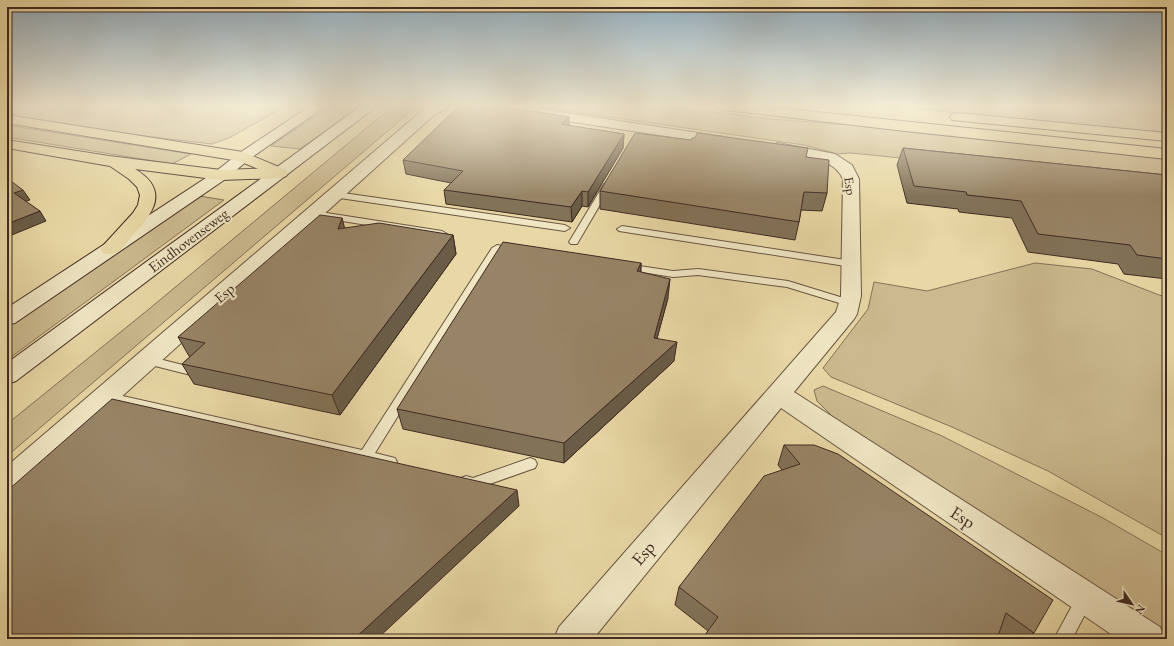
<svg xmlns="http://www.w3.org/2000/svg" width="1174" height="646" font-family="'EB Garamond',serif">
	<style>
		.green { fill: #cbba8f; stroke: #857258 }
		.lines { fill: none; stroke-linecap: round; stroke-linejoin: round }
		.service-casing { stroke: #695643; stroke-width: 2 }
		.minor-casing { stroke: #695643; stroke-width: 2 }
		.secondary-casing { stroke: #3f2a22; stroke-width: 2 }
		.primary-casing { stroke: #3f2a22; stroke-width: 2 }
		.trunk-casing { stroke: #3f2a22; stroke-width: 2 }
		.service { fill: #f0e6c4; fill-rule: evenodd }
		.minor { fill: #f0e6c4; fill-rule: evenodd }
		.secondary { fill: #f0e6c4; fill-rule: evenodd }
		.primary { fill: #e8d8a5; fill-rule: evenodd }
		.trunk { fill: #e8d8a5; fill-rule: evenodd }
		.wall { fill: #827258; stroke: #3f2a22 }
		.shaded-wall { fill: #6a5c47; stroke: #3f2a22 }
		.building { fill: #978466; stroke: #3f2a22 }
		.labels { text-anchor: middle; dominant-baseline: central; stroke-width: 4; stroke-linejoin: round; paint-order: stroke }
		.far-street-label { font-size: 13px; fill: #3f2a22; stroke: #f0e6c4 }
		.street-label { font-size: 15px; fill: #3f2a22; stroke: #f0e6c4 }
		.near-street-label { font-size: 18px; fill: #3f2a22; stroke: #f0e6c4 }
	</style>
	<rect width="100%" height="100%" fill="#e8d8a5"/>
	<filter id="stains"><feTurbulence type="fractalNoise" baseFrequency=".005" numOctaves="4"/><feColorMatrix values="0 0 0 0 .2 0 0 0 0 .09 0 0 0 0 .02 0 0 0 .5 -.17"/></filter>
	<radialGradient id="worn" r=".72"><stop offset=".6" stop-color="#630" stop-opacity="0"/><stop offset="1" stop-color="#630" stop-opacity=".3"/></radialGradient>
	<path class="green" d="M 7,106 L 286,106 L 229,138 L 212,144 L 111,132 L 20,117 L 7,113 Z
		M 330,106 L 359,106 L 300,149 L 271,146 Z
		M 393,106 L 417,106 L 7,456 L 7,424 L 149,309 Z
		M 533,106 L 667,106 L 770,119 L 850,125 L 1167,157 L 1167,185 L 851,153 L 837,154 L 804,145 Z
		M 893,106 L 1167,106 L 1167,133 L 1003,118 Z
		M 7,125 L 191,154 L 172,164 L 7,137 Z
		M 193,195 L 224,200 L 7,360 L 7,321 Z
		M 1035,263 L 1092,269 L 1167,298 L 1167,538 L 1048,471 L 952,427 L 831,377 L 823,368 L 868,309 L 874,282 L 927,291 Z
		M 823,386 L 942,436 L 1103,518 L 1167,555 L 1167,637 L 836,420 L 817,401 L 814,390 Z"/>
	<g class="lines">
		<g class="service-casing">
			<path id="service" d="M 604,184 L 607,184 L 611,186 L 577,244 L 571,244 L 569,242 Z
				M 336,192 L 565,225 L 570,228 L 565,231 L 333,197 L 332,195 Z
				M 314,211 L 442,231 L 447,234 L 442,237 L 311,216 L 310,214 Z
				M 622,226 L 852,261 L 857,264 L 852,267 L 619,231 L 617,229 Z
				M 497,245 L 517,249 L 519,251 L 514,254 L 500,251 L 375,453 L 395,458 L 397,462 L 395,466 L 390,468 L 105,402 L 101,400 L 99,397 L 101,394 L 105,392 L 362,450 L 492,248 Z
				M 626,264 L 673,271 L 698,269 L 788,281 L 853,301 L 854,303 L 849,306 L 787,287 L 698,275 L 673,277 L 623,269 L 621,267 Z
				M 147,356 L 199,369 L 201,372 L 199,375 L 195,376 L 143,363 L 141,360 L 143,357 Z
				M 530,458 L 535,460 L 537,464 L 535,468 L 473,490 L 461,486 L 459,482 L 461,478 L 466,476 L 473,478 Z
				M 1085,591 L 1091,593 L 1093,599 L 1072,639 L 1054,639 L 1079,593 Z"/>
		</g>
		<g class="minor-casing">
			<path id="minor" d="M 430,106 L 449,106 L 447,109 L 435,114 L 17,491 L 7,495 L 7,466 L 425,108 Z
				M 487,106 L 520,106 L 725,137 L 730,138 L 732,141 L 730,144 L 725,145 L 494,110 L 489,109 Z
				M 778,143 L 835,154 L 852,165 L 859,179 L 861,296 L 857,314 L 854,319 L 794,392 L 1160,627 L 1165,639 L 1118,639 L 781,408 L 593,639 L 554,639 L 559,627 L 836,312 L 841,296 L 843,179 C 832,154 796,157 773,151 L 770,148 L 773,145 Z"/>
		</g>
		<g class="secondary-casing">
			<path id="secondary" d="M 310,106 L 326,106 L 248,160 L 227,178 L 15,323 L 7,325 L 7,308 L 215,172 L 238,154 Z
				M 361,106 L 377,106 L 16,381 L 7,384 L 7,363 Z"/>
		</g>
		<g class="primary-casing">
			<path id="primary" d="M 7,140 L 109,156 L 221,170 L 280,168 L 286,170 L 288,173 L 286,176 L 280,178 L 221,180 L 135,169 C 170,190 154,213 132,236 C 128,241 122,251 115,253 C 111,255 108,254 103,253 L 100,249 L 133,213 L 138,205 L 140,195 L 137,187 L 129,179 L 110,166 L 7,148 Z"/>
		</g>
		<g class="trunk-casing">
			<path id="trunk" d="M 718,106 L 759,106 L 1167,149 L 1167,159 L 905,131 L 725,110 L 720,109 Z
				M 957,113 L 1167,133 L 1167,141 L 952,120 L 950,117 L 952,114 Z
				M 7,115 L 243,152 L 286,170 L 288,173 L 286,176 L 280,178 L 239,161 L 7,123 Z"/>
		</g>
		<use href="#service" class="service"/>
		<use href="#minor" class="minor"/>
		<use href="#secondary" class="secondary"/>
		<use href="#primary" class="primary"/>
		<use href="#trunk" class="trunk"/>
	</g>
	<path class="wall" d="M 569,126 L 624,134 L 623,148 L 588,207 L 582,206 L 572,222 L 446,204 L 444,190 L 451,183 L 406,174 L 403,160 Z
		M 691,140 L 806,157 L 827,193 L 822,211 L 801,210 L 799,222 L 795,240 L 600,209 L 600,191 Z
		M 903,148 L 1167,175 L 1167,279 L 1124,274 L 1118,264 L 1028,252 L 1012,218 L 959,212 L 958,209 L 907,203 L 897,165 Z
		M 342,218 L 344,228 L 453,235 L 456,254 L 340,415 L 194,384 L 182,364 L 190,357 L 189,356 L 178,337 Z
		M 641,263 L 641,272 L 668,298 L 657,338 L 674,361 L 564,463 L 403,429 L 397,409 Z
		M 784,445 L 1034,633 L 1027,639 L 1000,639 L 998,637 L 708,631 L 675,605 L 679,587 L 782,470 L 778,465 Z"/>
	<path class="shaded-wall" d="M 569,117 L 569,130 L 561,124 Z
		M 624,134 L 623,148 L 588,207 L 588,192 Z
		M 7,175 L 11,181 L 7,183 Z
		M 23,190 L 30,200 L 20,203 L 14,193 Z
		M 582,191 L 582,206 L 572,222 L 571,207 Z
		M 40,211 L 46,221 L 7,237 L 7,224 Z
		M 342,218 L 347,237 L 338,229 Z
		M 453,235 L 456,254 L 340,415 L 332,395 Z
		M 641,263 L 640,282 L 637,271 Z
		M 670,279 L 668,298 L 652,357 L 654,338 Z
		M 677,342 L 674,361 L 564,463 L 564,443 Z
		M 517,490 L 519,506 L 377,639 L 354,639 Z"/>
	<path class="building" d="M 459,106 L 501,106 L 569,117 L 561,124 L 624,134 L 588,192 L 582,191 L 571,207 L 444,190 L 463,171 L 403,160 Z
		M 635,133 L 691,140 L 692,138 L 695,138 L 697,133 L 808,148 L 806,157 L 829,160 L 827,193 L 804,192 L 799,222 L 600,191 Z
		M 903,148 L 1167,175 L 1167,259 L 1137,255 L 1130,245 L 1038,234 L 1021,201 L 967,195 L 966,192 L 914,186 Z
		M 7,178 L 23,190 L 14,193 L 40,211 L 7,224 Z
		M 320,215 L 342,218 L 338,229 L 379,223 L 453,235 L 332,395 L 182,364 L 205,343 L 178,337 Z
		M 503,242 L 641,263 L 637,271 L 670,279 L 654,338 L 677,342 L 564,443 L 397,409 Z
		M 112,399 L 517,490 L 354,639 L 7,639 L 7,491 Z
		M 784,445 L 814,445 L 838,454 L 1053,600 L 1034,633 L 1006,613 L 997,639 L 702,639 L 718,617 L 679,587 L 764,476 L 800,464 Z"/>
	<linearGradient id="sky" x2="0" y2="1"><stop stop-color="#91abbb"/><stop offset="0.54" stop-color="#f5edd6"/><stop offset="1" stop-color="#f5edd6" stop-opacity="0"/></linearGradient>
	<rect width="1174" height="196" fill="url(#sky)"/>
	<g class="labels">
		<g class="far-street-label">
			<text transform="translate(850 186) rotate(82)">Esp</text>
		</g>
		<g class="street-label">
			<text transform="translate(188 240) rotate(-37)">Eindhovenseweg</text>
			<text transform="translate(224 293) rotate(-41)">Esp</text>
		</g>
		<g class="near-street-label">
			<text transform="translate(963 517) rotate(33)">Esp</text>
			<text transform="translate(643 553) rotate(-50)">Esp</text>
		</g>
	</g>
	<rect width="1174" height="646" fill="none" stroke="#e8d8a5" stroke-width="24"/>
	<rect x="8" y="8" width="1158" height="630" fill="none" stroke="#3f2a22" stroke-width="2"/>
	<rect x="12" y="12" width="1150" height="622" fill="none" stroke="#3f2a22"/>
	<g transform="translate(1132 604) rotate(124)" stroke="#f0e6c4" stroke-width="3" paint-order="stroke">
	<path d="M0-3L7 15L0 10L-7 15Z" fill="#3f2a22"/>
	<text y="-6" font-size="11" font-weight="bold" text-anchor="middle" fill="#3f2a22">N</text>
	</g>
	<rect width="100%" height="100%" filter="url(#stains)"/>
	<rect width="100%" height="100%" fill="url(#worn)"/>
</svg>
